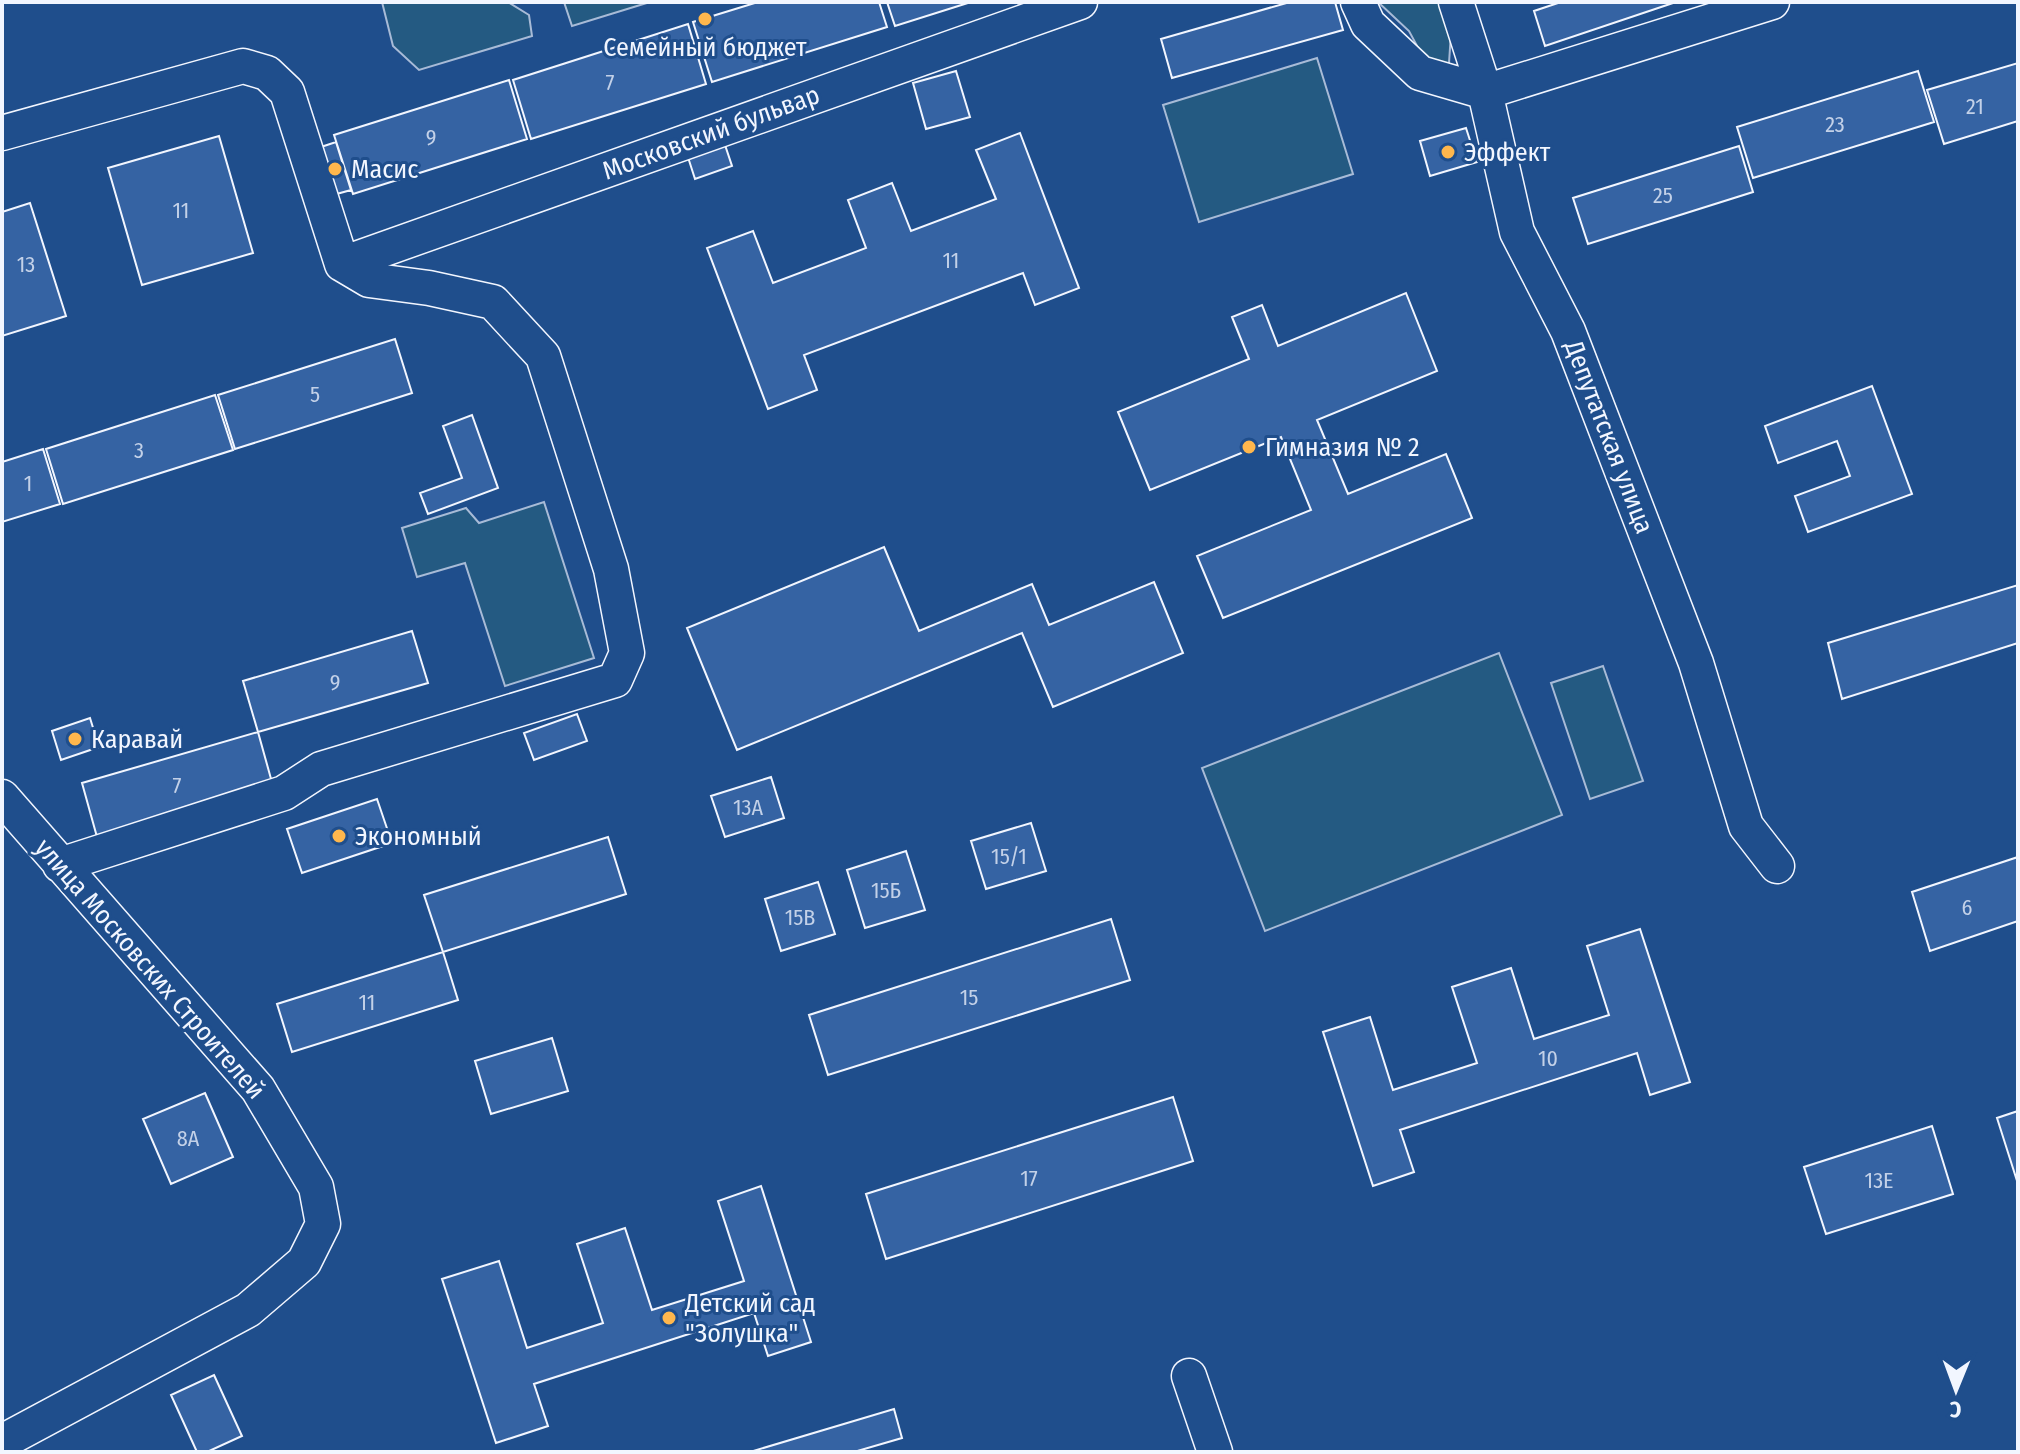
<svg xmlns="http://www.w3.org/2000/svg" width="2020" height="1454" font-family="'Fira Sans Condensed',sans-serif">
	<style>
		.green { fill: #245a82; stroke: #a8bbd7; stroke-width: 2 }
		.building { fill: #3563a3; stroke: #f2f6ff; stroke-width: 2 }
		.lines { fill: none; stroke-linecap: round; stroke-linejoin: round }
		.minor-casing { stroke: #f2f6ff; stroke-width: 37 }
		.minor { stroke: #1f4e8c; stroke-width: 34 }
		.poi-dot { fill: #ffb74d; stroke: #1f4e8c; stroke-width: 3 }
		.labels { text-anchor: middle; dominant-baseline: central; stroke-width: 6; stroke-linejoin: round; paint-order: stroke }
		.number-label { font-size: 22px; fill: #c3d1e8 }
		.poi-label { font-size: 26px; fill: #f2f6ff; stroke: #1f4e8c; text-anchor: start }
		.street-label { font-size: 26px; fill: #f2f6ff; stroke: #1f4e8c }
	</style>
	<rect width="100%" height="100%" fill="#1f4e8c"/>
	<path class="green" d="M 382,2 L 508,2 L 529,15 L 532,36 L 419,70 L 393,46 Z
		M 564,2 L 650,2 L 572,26 Z
		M 1378,2 L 1447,2 L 1452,18 L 1449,63 L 1428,66 L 1409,31 Z
		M 1317,58 L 1353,174 L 1199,222 L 1163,105 Z
		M 544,502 L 594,658 L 505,686 L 465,563 L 417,577 L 402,528 L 466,508 L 479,523 Z
		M 1499,653 L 1562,815 L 1265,931 L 1202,768 Z
		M 1603,666 L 1643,781 L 1590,799 L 1551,683 Z"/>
	<path class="building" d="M 758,2 L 879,2 L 887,27 L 712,82 L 693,22 Z
		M 887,2 L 971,2 L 895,26 Z
		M 1290,2 L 1335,2 L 1343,30 L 1172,78 L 1161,39 Z
		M 1561,2 L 1676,2 L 1545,46 L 1534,11 Z
		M 688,24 L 706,84 L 531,139 L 513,80 Z
		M 2018,63 L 2018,121 L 1944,144 L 1927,90 Z
		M 956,71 L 970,117 L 926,129 L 913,83 Z
		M 1918,71 L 1934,122 L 1753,178 L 1737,127 Z
		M 509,80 L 527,139 L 353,194 L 334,135 Z
		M 1466,128 L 1477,162 L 1430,176 L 1420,141 Z
		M 1020,133 L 1079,288 L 1035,305 L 1023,273 L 804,355 L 817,390 L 768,409 L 707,248 L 753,231 L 773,283 L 866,248 L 848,200 L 892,183 L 911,231 L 996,199 L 976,150 Z
		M 219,136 L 253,253 L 142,285 L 108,168 Z
		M 722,136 L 732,166 L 695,179 L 685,148 Z
		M 336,142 L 351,190 L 333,195 L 318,148 Z
		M 1739,146 L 1753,192 L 1588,244 L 1573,198 Z
		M 30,203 L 66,316 L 2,336 L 2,212 Z
		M 1406,293 L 1437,371 L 1317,420 L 1348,494 L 1446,454 L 1472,518 L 1223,618 L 1197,556 L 1311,510 L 1281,437 L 1150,490 L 1118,412 L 1249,359 L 1232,317 L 1262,305 L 1278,346 Z
		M 395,339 L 412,393 L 235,449 L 218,395 Z
		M 1872,386 L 1912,494 L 1808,532 L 1795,496 L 1850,476 L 1837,441 L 1778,463 L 1765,426 Z
		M 215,395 L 233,450 L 63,504 L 46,449 Z
		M 472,415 L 498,488 L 428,514 L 420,493 L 462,478 L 443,426 Z
		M 43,449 L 60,504 L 2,522 L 2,462 Z
		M 884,547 L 919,631 L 1032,584 L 1049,625 L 1154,582 L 1183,653 L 1053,707 L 1022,633 L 737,750 L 687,628 Z
		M 2018,585 L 2018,643 L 1842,699 L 1828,643 Z
		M 412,631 L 428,683 L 258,732 L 243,681 Z
		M 577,714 L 587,741 L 534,760 L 524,733 Z
		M 90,718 L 99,747 L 61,760 L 52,731 Z
		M 258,732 L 273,786 L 97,837 L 82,783 Z
		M 771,777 L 784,818 L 725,837 L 711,796 Z
		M 377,799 L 392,843 L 302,873 L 287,829 Z
		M 1031,823 L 1046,871 L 986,889 L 971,841 Z
		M 608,837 L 626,894 L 443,952 L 424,895 Z
		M 906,851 L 925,910 L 865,928 L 847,870 Z
		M 2018,857 L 2018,921 L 1930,951 L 1912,892 Z
		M 818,882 L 835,934 L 781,951 L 765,899 Z
		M 1111,919 L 1130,980 L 828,1075 L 809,1015 Z
		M 1640,929 L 1690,1082 L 1650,1095 L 1637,1053 L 1400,1130 L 1414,1172 L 1373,1186 L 1323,1032 L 1370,1017 L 1393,1090 L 1477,1063 L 1452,987 L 1511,968 L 1534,1039 L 1609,1015 L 1587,946 Z
		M 443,952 L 458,1000 L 292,1052 L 277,1004 Z
		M 552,1038 L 568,1091 L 491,1114 L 475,1061 Z
		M 205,1093 L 233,1157 L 171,1184 L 143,1119 Z
		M 1173,1097 L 1193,1161 L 886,1259 L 866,1194 Z
		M 2018,1111 L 2018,1184 L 1997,1118 Z
		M 1932,1126 L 1953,1194 L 1826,1234 L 1804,1167 Z
		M 761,1186 L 811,1342 L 768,1356 L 754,1313 L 534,1384 L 548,1426 L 496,1443 L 442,1279 L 499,1261 L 527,1348 L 603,1323 L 577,1244 L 625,1228 L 652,1310 L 744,1281 L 718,1201 Z
		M 214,1375 L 242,1436 L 207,1452 L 197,1452 L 171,1395 Z
		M 894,1409 L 902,1438 L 854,1452 L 750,1452 Z"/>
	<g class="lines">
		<g class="minor-casing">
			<path id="minor" d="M 1358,2 L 1368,24 L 1420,73 L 1485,92 L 1772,2
				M 1456,2 L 1485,92 L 1517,232 L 1568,331 L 1696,663 L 1746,826 L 1777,866
				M 2,133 L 243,66 L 267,73 L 287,92 L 342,264 L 369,280 L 429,288 L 493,302 L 543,356 L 611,569 L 627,653 L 615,680 L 321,769 L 284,793 L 60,865
				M 342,264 L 1080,2
				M 2,797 L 258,1089 L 316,1187 L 323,1224 L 304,1262 L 248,1310 L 2,1442
				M 1189,1376 L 1215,1452"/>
		</g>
		<use href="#minor" class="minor"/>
	</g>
	<g class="poi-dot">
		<circle cx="705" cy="19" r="8"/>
		<circle cx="1448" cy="152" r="8"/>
		<circle cx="335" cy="169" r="8"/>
		<circle cx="1249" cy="447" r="8"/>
		<circle cx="75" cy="739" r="8"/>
		<circle cx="339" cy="836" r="8"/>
		<circle cx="669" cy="1318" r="8"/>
	</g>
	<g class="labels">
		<g class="number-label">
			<text x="610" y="82">7</text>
			<text x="1975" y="106">21</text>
			<text x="1835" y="124">23</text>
			<text x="431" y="137">9</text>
			<text x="1663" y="195">25</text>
			<text x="181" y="210">11</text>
			<text x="951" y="260">11</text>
			<text x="26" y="264">13</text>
			<text x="315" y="394">5</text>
			<text x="139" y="450">3</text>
			<text x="28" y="483">1</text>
			<text x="335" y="682">9</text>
			<text x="177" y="785">7</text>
			<text x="748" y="807">13А</text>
			<text x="1009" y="856">15/1</text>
			<text x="886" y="890">15Б</text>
			<text x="1967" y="907">6</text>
			<text x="800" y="917">15В</text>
			<text x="969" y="997">15</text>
			<text x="367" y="1002">11</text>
			<text x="1548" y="1058">10</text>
			<text x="188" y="1138">8А</text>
			<text x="1029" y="1178">17</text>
			<text x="1879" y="1180">13Е</text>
		</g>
		<g class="poi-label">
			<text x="705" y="47" text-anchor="middle">Семейный бюджет</text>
			<text x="1464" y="152">Эффект</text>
			<text x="351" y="169">Масис</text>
			<text x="1265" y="447">Гимназия № 2</text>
			<text x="91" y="739">Каравай</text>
			<text x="355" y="836">Экономный</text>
			<text x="685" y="1303">Детский сад<tspan x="685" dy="30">"Золушка"</tspan></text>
		</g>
		<g class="street-label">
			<text transform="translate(711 133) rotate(-20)">Московский бульвар</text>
			<text transform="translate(1609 437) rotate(69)">Депутатская улица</text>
			<text transform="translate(150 969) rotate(49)">улица Московских Строителей</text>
		</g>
	</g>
	<rect width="2020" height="1454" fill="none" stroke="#f2f6ff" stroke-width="8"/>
	<g transform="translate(1956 1390) rotate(181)" stroke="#1f4e8c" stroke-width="6" paint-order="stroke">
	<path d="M0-6L14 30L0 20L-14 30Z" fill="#f2f6ff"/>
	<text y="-12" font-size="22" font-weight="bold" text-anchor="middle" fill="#f2f6ff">С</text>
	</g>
</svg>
